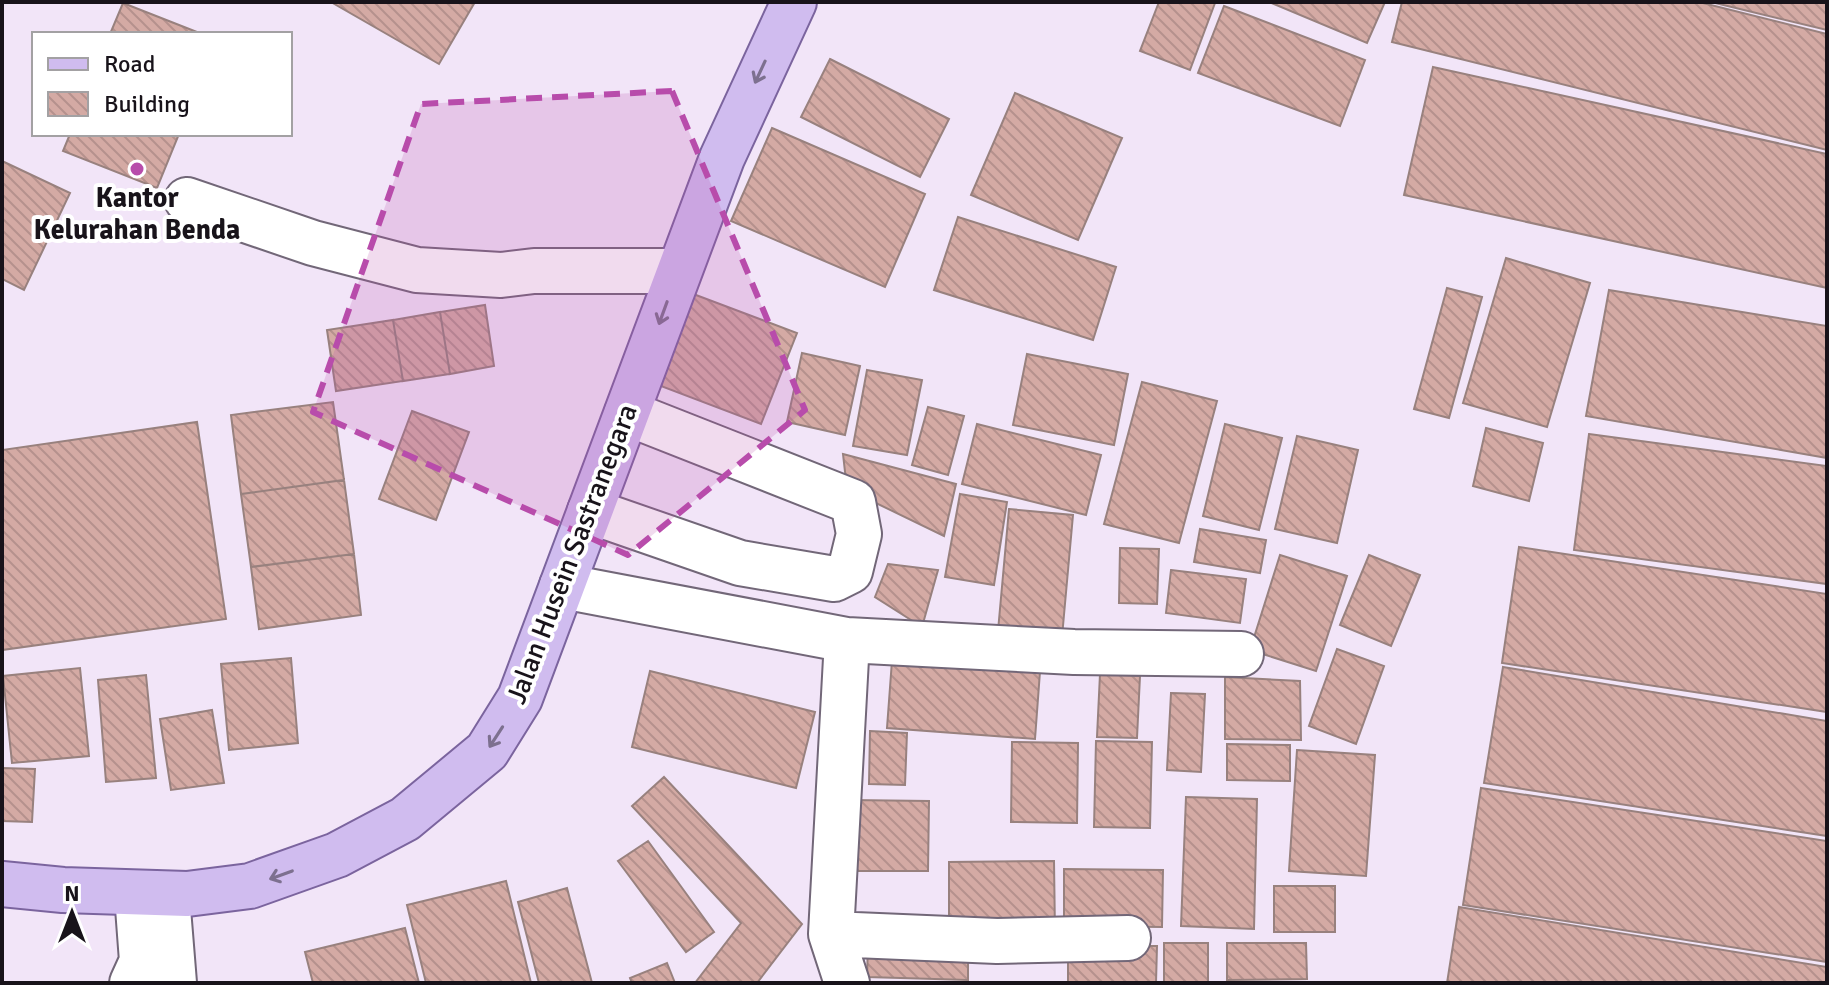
<svg xmlns="http://www.w3.org/2000/svg" width="1829" height="985" font-family="Signika,sans-serif">
	<style>
		.building { fill: url(#building-back-hatch); stroke: #98817e; stroke-width: 2 }
		.lines { fill: none; stroke-linecap: round; stroke-linejoin: round }
		.minor-casing { stroke: #726778; stroke-width: 48 }
		.major-casing { stroke: #7b649e; stroke-width: 48 }
		.minor { stroke: #fff; stroke-width: 44 }
		.major { stroke: #d0bcef; stroke-width: 44 }
		.oneway { stroke: #7d708f }
		.marked { fill: #b84cab; fill-opacity: 0.2; stroke: #b84cab; stroke-width: 6; stroke-dasharray: 16 10; stroke-linejoin: round }
		.poi-dot { fill: #b84cab; stroke: #fff; stroke-width: 3 }
		.labels { text-anchor: middle; dominant-baseline: central; stroke-width: 8; stroke-linejoin: round; paint-order: stroke }
		.poi-label { font-size: 28px; font-weight: bold; fill: #18131a; stroke: #fff }
		.street-label { font-size: 28px; fill: #18131a; stroke: #fff }
	</style>
	<defs>
		<pattern id="building-back-hatch" width="6" height="6" patternUnits="userSpaceOnUse" patternTransform="scale(2)"><rect width="6" height="6" fill="#d4aaa4"/><path d="M-1 5l2 2M0 0l6 6M5-1l2 2" fill="none" stroke="#b5918d"/></pattern>
	</defs>
	<rect width="100%" height="100%" fill="#f2e5f8"/>
	<path class="building" d="M 331,2 L 475,2 L 439,64 Z
		M 1159,2 L 1215,3 L 1190,70 L 1140,51 Z
		M 1269,2 L 1385,2 L 1367,43 Z
		M 1402,2 L 1699,2 L 1827,34 L 1827,150 L 1392,42 Z
		M 1711,2 L 1827,2 L 1827,30 Z
		M 123,3 L 202,34 L 110,34 Z
		M 1224,6 L 1365,60 L 1340,126 L 1198,73 Z
		M 830,59 L 949,119 L 920,177 L 801,117 Z
		M 1433,67 L 1827,154 L 1827,288 L 1404,195 Z
		M 1015,93 L 1122,138 L 1078,240 L 971,195 Z
		M 772,128 L 925,194 L 885,287 L 731,221 Z
		M 70,134 L 179,134 L 157,188 L 63,151 Z
		M 2,161 L 70,193 L 24,290 L 2,279 Z
		M 958,217 L 1116,267 L 1093,340 L 934,290 Z
		M 1506,258 L 1590,283 L 1547,427 L 1463,403 Z
		M 1447,288 L 1482,297 L 1449,418 L 1414,409 Z
		M 680,289 L 797,333 L 761,424 L 645,380 Z
		M 1609,290 L 1827,326 L 1827,458 L 1586,416 Z
		M 485,305 L 494,366 L 450,374 L 440,312 Z
		M 440,312 L 450,374 L 403,381 L 393,320 Z
		M 393,320 L 403,381 L 336,391 L 327,330 Z
		M 802,353 L 860,366 L 845,435 L 787,422 Z
		M 1027,354 L 1128,374 L 1114,445 L 1013,425 Z
		M 867,370 L 922,380 L 907,455 L 853,446 Z
		M 1142,382 L 1217,401 L 1179,543 L 1104,524 Z
		M 333,402 L 344,480 L 241,494 L 231,415 Z
		M 928,407 L 964,416 L 948,475 L 912,465 Z
		M 412,411 L 469,432 L 436,520 L 379,499 Z
		M 197,422 L 226,619 L 2,650 L 2,450 Z
		M 977,424 L 1101,455 L 1086,515 L 962,484 Z
		M 1225,424 L 1282,438 L 1259,530 L 1203,516 Z
		M 1486,428 L 1543,443 L 1529,501 L 1473,486 Z
		M 1589,434 L 1827,466 L 1827,584 L 1574,550 Z
		M 1297,436 L 1358,450 L 1337,543 L 1275,529 Z
		M 843,454 L 956,484 L 944,536 L 847,489 Z
		M 344,480 L 354,554 L 251,567 L 241,494 Z
		M 960,494 L 1007,502 L 994,585 L 945,577 Z
		M 1009,509 L 1073,515 L 1061,648 L 997,642 Z
		M 1200,529 L 1266,540 L 1260,573 L 1194,562 Z
		M 1519,547 L 1827,594 L 1827,712 L 1502,663 Z
		M 1120,548 L 1159,549 L 1157,604 L 1119,603 Z
		M 354,554 L 361,615 L 259,629 L 251,567 Z
		M 1280,555 L 1347,576 L 1316,671 L 1250,650 Z
		M 1369,555 L 1420,575 L 1391,646 L 1340,625 Z
		M 888,564 L 938,570 L 922,627 L 875,597 Z
		M 1171,570 L 1246,579 L 1240,623 L 1166,613 Z
		M 893,647 L 1041,658 L 1035,739 L 887,728 Z
		M 1337,649 L 1384,666 L 1356,744 L 1309,726 Z
		M 291,658 L 298,743 L 229,750 L 221,664 Z
		M 1503,667 L 1827,721 L 1827,836 L 1484,783 Z
		M 80,668 L 89,756 L 12,763 L 3,676 Z
		M 650,671 L 815,712 L 796,788 L 632,747 Z
		M 1100,674 L 1140,676 L 1137,738 L 1097,737 Z
		M 146,675 L 156,778 L 106,782 L 98,680 Z
		M 1225,677 L 1300,681 L 1301,740 L 1225,739 Z
		M 1171,693 L 1205,694 L 1201,772 L 1167,770 Z
		M 212,710 L 224,783 L 171,790 L 160,719 Z
		M 870,731 L 907,733 L 905,785 L 869,784 Z
		M 1096,741 L 1152,742 L 1150,828 L 1094,827 Z
		M 1012,742 L 1078,743 L 1077,823 L 1011,822 Z
		M 1227,744 L 1290,745 L 1290,781 L 1227,780 Z
		M 1297,750 L 1375,755 L 1366,876 L 1289,871 Z
		M 2,768 L 35,769 L 32,822 L 2,821 Z
		M 664,777 L 802,924 L 757,983 L 695,983 L 741,923 L 632,806 Z
		M 1481,788 L 1827,841 L 1827,962 L 1463,905 Z
		M 1186,797 L 1257,799 L 1254,929 L 1181,926 Z
		M 851,800 L 929,801 L 928,871 L 850,871 Z
		M 648,841 L 714,932 L 686,952 L 618,861 Z
		M 1054,861 L 1055,934 L 949,935 L 949,862 Z
		M 1064,869 L 1163,870 L 1162,927 L 1064,926 Z
		M 506,881 L 531,983 L 426,983 L 407,905 Z
		M 1274,886 L 1335,886 L 1335,932 L 1274,932 Z
		M 567,888 L 592,983 L 539,983 L 518,902 Z
		M 1459,907 L 1827,967 L 1827,983 L 1447,983 Z
		M 405,928 L 419,983 L 313,983 L 305,952 Z
		M 1164,943 L 1208,943 L 1208,983 L 1164,983 Z
		M 1227,943 L 1306,943 L 1307,979 L 1227,980 Z
		M 868,944 L 968,947 L 968,980 L 867,977 Z
		M 1068,946 L 1157,946 L 1156,983 L 1068,983 Z
		M 667,963 L 675,983 L 632,983 L 630,978 Z"/>
	<g class="lines">
		<g class="minor-casing">
			<path id="minor" d="M 187,200 L 313,243 L 417,270 L 501,275 L 534,271 L 679,271
				M 590,511 L 740,563 L 834,579 L 850,571 L 859,534 L 853,502 L 627,413
				M 562,586 L 847,640 L 1074,652 L 1241,654
				M 168,909 L 174,983
				M 831,934 L 997,941 L 1128,938
				M 132,983 L 142,961 L 137,894
				M 847,983 L 831,934 L 847,640"/>
		</g>
		<g class="major-casing">
			<path id="major" d="M 2,884 L 63,890 L 187,894 L 250,886 L 337,855 L 405,819 L 487,751 L 520,698 L 722,158 L 794,2"/>
		</g>
		<use href="#minor" class="minor"/>
		<use href="#major" class="major"/>
	</g>
	<defs><path id="oneway-shaft" d="M-6 0H5M1.5-3L5.5 0L1.5 3" fill="none" stroke-width="1.6" stroke-linecap="round" stroke-linejoin="round" transform="scale(2)"/></defs>
	<g class="oneway">
		<use href="#oneway-shaft" transform="translate(760 72) rotate(115)"/>
		<use href="#oneway-shaft" transform="translate(663 313) rotate(110)"/>
		<use href="#oneway-shaft" transform="translate(496 737) rotate(123)"/>
		<use href="#oneway-shaft" transform="translate(281 875) rotate(160)"/>
	</g>
	<path class="marked" d="M 672,91 L 805,410 L 628,555 L 313,412 L 421,104 Z"/>
	<circle class="poi-dot" cx="137" cy="169" r="8"/>
	<g class="labels">
		<g class="poi-label">
			<text x="137" y="198">Kantor<tspan x="137" dy="32">Kelurahan Benda</tspan></text>
		</g>
		<g class="street-label">
			<text transform="translate(572 554) rotate(-69)">Jalan Husein Sastranegara</text>
		</g>
	</g>
	<rect width="1829" height="985" fill="none" stroke="#18131a" stroke-width="8"/>
	<rect x="32" y="32" width="260" height="104" fill="#ffffff" stroke="#a3a1a3" stroke-width="2"/>
	<rect x="48" y="58" width="40" height="12" fill="#d0bcef" stroke="#a3a1a3" stroke-width="2"/>
	<text x="104" y="72" font-size="24" fill="#18131a">Road</text>
	<rect x="48" y="92" width="40" height="24" fill="url(#building-back-hatch)" stroke="#a3a1a3" stroke-width="2"/>
	<text x="104" y="112" font-size="24" fill="#18131a">Building</text>
	<g transform="translate(72 913)" stroke="#ffffff" stroke-width="6" paint-order="stroke">
	<path d="M0-6L14 30L0 20L-14 30Z" fill="#18131a"/>
	<text y="-12" font-size="22" font-weight="bold" text-anchor="middle" fill="#18131a">N</text>
	</g>
</svg>
